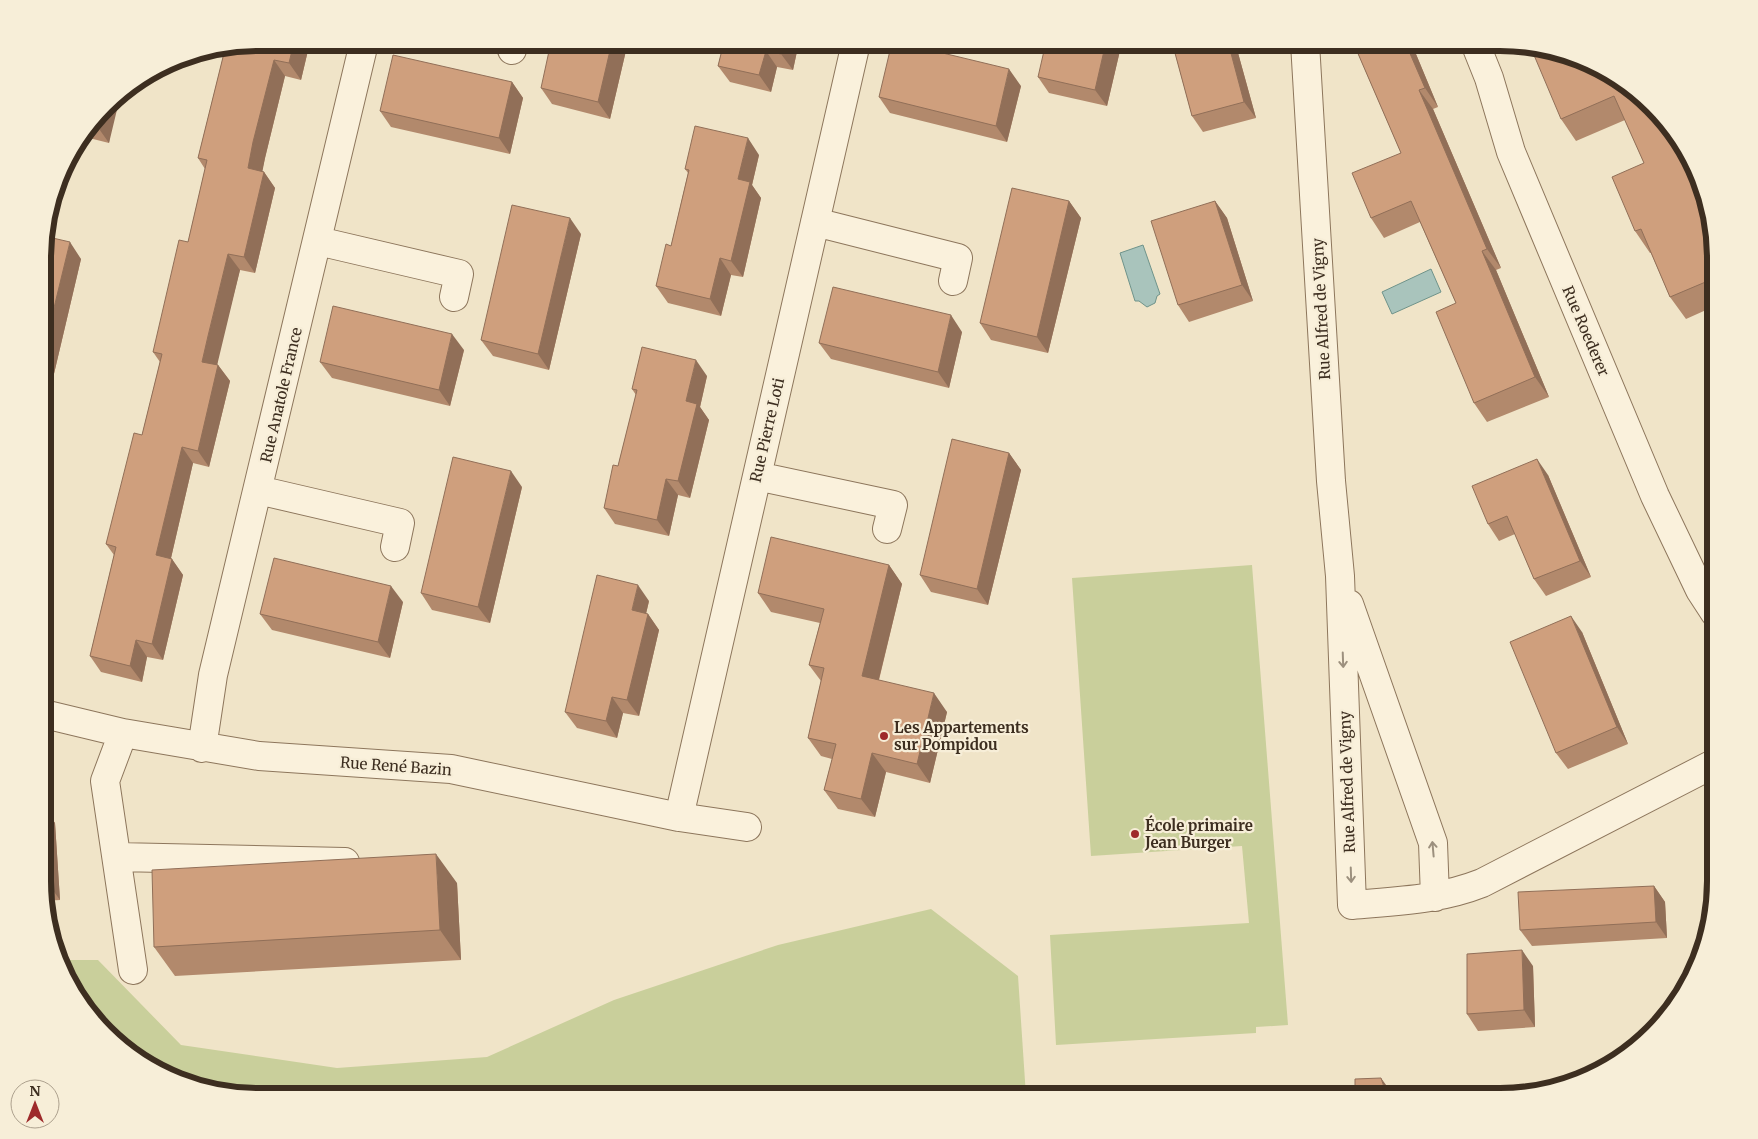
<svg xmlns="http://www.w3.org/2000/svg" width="1758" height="1139" font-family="Merriweather,serif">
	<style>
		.green { fill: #c9cf9b }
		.water { fill: #a9c4bc; stroke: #6f938a }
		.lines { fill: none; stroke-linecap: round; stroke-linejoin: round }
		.minor-casing { stroke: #8d765c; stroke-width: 30 }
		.minor { stroke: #faf1dc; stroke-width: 28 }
		.wall { fill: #b2896c }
		.shaded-wall { fill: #916f58 }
		.building { fill: #cf9f7d; stroke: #916f58 }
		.oneway { stroke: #9c907e }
		.poi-dot { fill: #9e2a2b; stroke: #f7eed8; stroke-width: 2 }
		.labels { text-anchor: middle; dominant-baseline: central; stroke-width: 4.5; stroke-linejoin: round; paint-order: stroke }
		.street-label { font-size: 15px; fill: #3d2e20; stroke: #f7eed8 }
		.poi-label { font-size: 15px; font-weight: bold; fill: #3d2e20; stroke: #f7eed8; text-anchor: start }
		.rim { fill: none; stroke: #3d2e20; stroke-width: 6 }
	</style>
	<rect width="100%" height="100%" fill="#f0e4c8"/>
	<path class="green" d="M 1252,565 L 1288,1025 L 1256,1027 L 1256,1033 L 1056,1045 L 1050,935 L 1249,923 L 1242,846 L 1091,856 L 1072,578 Z
		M 931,909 L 1018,976 L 1026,1096 L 258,1096 L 189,1085 L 138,1060 L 72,989 L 62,960 L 98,960 L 181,1045 L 337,1068 L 487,1057 L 614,1000 L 778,945 Z"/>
	<path class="water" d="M 1143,245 L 1160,294 L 1157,296 L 1155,303 L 1147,307 L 1139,301 L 1135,301 L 1120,253 Z
		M 1431,269 L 1441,292 L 1392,314 L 1382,292 Z"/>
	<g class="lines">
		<g class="minor-casing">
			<path id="minor" d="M 1305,43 L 1331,481 L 1340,576 L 1352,905 C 1397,901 1439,900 1482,883 L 1715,763
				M 1475,43 L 1489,78 L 1511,152 L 1655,496 L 1700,590 L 1715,613
				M 512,50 L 514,43
				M 815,222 L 958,258 L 953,281
				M 318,241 L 459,274 L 454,297
				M 757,476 L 893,505 L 887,529
				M 258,490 L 400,523 L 395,547
				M 1349,604 L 1433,843 L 1435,897
				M 44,714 L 123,733 L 259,756 L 451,769 L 679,817 L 747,827
				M 123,733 L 105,781 L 133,970
				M 202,748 L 213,675 L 364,43
				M 679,817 L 856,43
				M 117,857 L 345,862"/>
		</g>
		<use href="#minor" class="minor"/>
	</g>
	<path class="wall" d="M 310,42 L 301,80 L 285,76 L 265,158 L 262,171 L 264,172 L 275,188 L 255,273 L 240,270 L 219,352 L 217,365 L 218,365 L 230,381 L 209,467 L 193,463 L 171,558 L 183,575 L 163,660 L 147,657 L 142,682 L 101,672 L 90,656 L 114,555 L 106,544 L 142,435 L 160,362 L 153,352 L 188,242 L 205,169 L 198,158 L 225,49 Z
		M 628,42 L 610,119 L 552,104 L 541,88 Z
		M 724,42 L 799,42 L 793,70 L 777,67 L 771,92 L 730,82 L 718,66 Z
		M 1122,42 L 1107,106 L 1049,93 L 1038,77 Z
		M 1172,42 L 1235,42 L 1256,118 L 1203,132 L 1192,116 Z
		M 1353,42 L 1411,42 L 1438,107 L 1433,109 L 1501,268 L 1496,270 L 1549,397 L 1487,422 L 1474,403 L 1456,303 L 1420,222 L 1384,238 L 1371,218 L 1401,153 Z
		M 1569,54 L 1687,151 L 1715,245 L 1715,306 L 1686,319 L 1670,297 L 1651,253 L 1650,253 L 1635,231 L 1644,163 L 1625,120 L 1576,141 L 1561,119 Z
		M 512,82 L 523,98 L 510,154 L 391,127 L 380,111 Z
		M 1021,86 L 1007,142 L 890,113 L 879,97 Z
		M 116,96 L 109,143 L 85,137 Z
		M 759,155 L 752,185 L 761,198 L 743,277 L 731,275 L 721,316 L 668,303 L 656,286 L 671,246 L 688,173 L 685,169 Z
		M 1069,201 L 1081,218 L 1048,353 L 991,340 L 980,323 Z
		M 1215,201 L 1227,218 L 1253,301 L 1189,322 L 1178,305 Z
		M 581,234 L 549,370 L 493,356 L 481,340 Z
		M 44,236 L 81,259 L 49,395 L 44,394 Z
		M 962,332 L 949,388 L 831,359 L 819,343 Z
		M 464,350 L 450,406 L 332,378 L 320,362 Z
		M 707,376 L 700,407 L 709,420 L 690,498 L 678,495 L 669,536 L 615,524 L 604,508 L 618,466 L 636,395 L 632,389 Z
		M 1009,453 L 1021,470 L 988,605 L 931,592 L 920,575 Z
		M 1548,475 L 1591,577 L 1546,596 L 1534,579 L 1515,534 L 1499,541 L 1488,524 Z
		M 522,487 L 490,623 L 432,610 L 421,593 Z
		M 889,565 L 902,584 L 879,680 L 947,712 L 930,783 L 886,772 L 875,817 L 838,809 L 824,790 L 832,759 L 821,756 L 808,738 L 821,681 L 809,665 L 820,623 L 771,612 L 758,593 Z
		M 649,601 L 646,614 L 648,614 L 659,630 L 639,716 L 623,713 L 617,738 L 577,728 L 565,712 Z
		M 403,602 L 390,658 L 272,630 L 260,614 Z
		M 1582,632 L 1628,744 L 1568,769 L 1556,753 Z
		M 44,808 L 55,823 L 60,900 L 44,901 Z
		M 457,883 L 461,960 L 175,976 L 154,947 Z
		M 1654,886 L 1665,902 L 1667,938 L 1532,946 L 1520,930 Z
		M 1533,966 L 1535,1027 L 1478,1031 L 1467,1014 Z"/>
	<path class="shaded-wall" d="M 294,42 L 310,42 L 301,80 L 289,63 Z
		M 612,42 L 628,42 L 610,119 L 598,102 Z
		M 784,42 L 799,42 L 793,70 L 781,54 Z
		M 1106,42 L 1122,42 L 1107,106 L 1095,90 Z
		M 1228,42 L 1235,42 L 1256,118 L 1244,102 Z
		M 1405,42 L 1411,42 L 1438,107 L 1425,88 Z
		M 766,51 L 777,67 L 771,92 L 759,75 Z
		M 274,60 L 285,76 L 265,158 L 260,184 L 248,168 L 253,142 Z
		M 1009,69 L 1021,86 L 1007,142 L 996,126 Z
		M 512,82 L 523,98 L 510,154 L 499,138 Z
		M 1419,90 L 1433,109 L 1501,268 L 1487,249 Z
		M 121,93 L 109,143 L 97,126 L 99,118 L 116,96 Z
		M 748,138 L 759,155 L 752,185 L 761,198 L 743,277 L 731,261 L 738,179 Z
		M 264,172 L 275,188 L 255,273 L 244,257 Z
		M 1690,174 L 1697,185 L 1704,207 Z
		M 1069,201 L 1081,218 L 1048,353 L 1037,337 Z
		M 1215,201 L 1227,218 L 1253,301 L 1242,285 Z
		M 570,218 L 581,234 L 549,370 L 538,354 Z
		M 70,242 L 81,259 L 49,395 L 44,388 L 44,349 Z
		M 1482,251 L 1496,270 L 1549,397 L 1535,377 Z
		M 228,254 L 240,270 L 214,378 L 202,362 Z
		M 720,258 L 731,275 L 721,316 L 710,299 Z
		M 951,315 L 962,332 L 949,388 L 938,372 Z
		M 452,334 L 464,350 L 450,406 L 439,390 Z
		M 696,360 L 707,376 L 700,407 L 709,420 L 690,498 L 678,481 L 686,401 Z
		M 218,365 L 230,381 L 209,467 L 198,451 Z
		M 182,447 L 193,463 L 168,571 L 156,555 Z
		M 1009,453 L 1021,470 L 988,605 L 977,589 Z
		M 1537,459 L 1548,475 L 1591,577 L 1580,561 Z
		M 511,471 L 522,487 L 490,623 L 478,607 Z
		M 666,479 L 678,495 L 669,536 L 657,520 Z
		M 172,559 L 183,575 L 163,660 L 152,644 Z
		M 889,565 L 902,584 L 875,695 L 862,676 Z
		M 638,585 L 649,601 L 643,626 L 632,610 Z
		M 391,586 L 403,602 L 390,658 L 378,642 Z
		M 648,614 L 659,630 L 639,716 L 627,700 Z
		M 1571,616 L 1582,632 L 1628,744 L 1617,727 Z
		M 136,640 L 147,657 L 142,682 L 130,666 Z
		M 934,693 L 947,712 L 930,783 L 917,764 Z
		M 612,697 L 623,713 L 617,738 L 606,721 Z
		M 872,753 L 886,772 L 875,817 L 861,799 Z
		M 44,808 L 55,823 L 60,900 L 44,878 Z
		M 436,854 L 457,883 L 461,960 L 440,930 Z
		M 1654,886 L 1665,902 L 1667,938 L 1656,922 Z
		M 1522,950 L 1533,966 L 1535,1027 L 1524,1010 Z
		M 1381,1078 L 1394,1096 L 1387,1096 Z"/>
	<path class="building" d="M 259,42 L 294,42 L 289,63 L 274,60 L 253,142 L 248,168 L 264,172 L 244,257 L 228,254 L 208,336 L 202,362 L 218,365 L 198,451 L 182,447 L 156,555 L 172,559 L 152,644 L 136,640 L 130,666 L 90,656 L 116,547 L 106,544 L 134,433 L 142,435 L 162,354 L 153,352 L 179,240 L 188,242 L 207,160 L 198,158 L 225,49 Z
		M 551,42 L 612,42 L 598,102 L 541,88 Z
		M 724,42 L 784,42 L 781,54 L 766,51 L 759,75 L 718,66 Z
		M 892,42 L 897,42 L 1009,69 L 996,126 L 879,97 Z
		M 1046,42 L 1106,42 L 1095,90 L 1038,77 Z
		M 1172,42 L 1228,42 L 1244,102 L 1192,116 Z
		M 1353,42 L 1405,42 L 1425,88 L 1419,90 L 1487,249 L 1482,251 L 1535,377 L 1474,403 L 1436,312 L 1456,303 L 1411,201 L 1371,218 L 1352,173 L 1401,153 Z
		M 1531,48 L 1569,54 L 1620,79 L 1687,151 L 1693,173 L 1690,174 L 1704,207 L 1715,245 L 1715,278 L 1670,297 L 1641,229 L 1635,231 L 1612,177 L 1644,163 L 1614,96 L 1561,119 Z
		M 393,55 L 512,82 L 499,138 L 380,111 Z
		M 99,118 L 97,126 L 94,125 Z
		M 695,126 L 748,138 L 738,179 L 750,182 L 731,261 L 720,258 L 710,299 L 656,286 L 666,244 L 671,246 L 689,170 L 685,169 Z
		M 1012,188 L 1069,201 L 1037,337 L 980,323 Z
		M 1215,201 L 1242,285 L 1178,305 L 1151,221 Z
		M 512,205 L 570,218 L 538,354 L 481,340 Z
		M 44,236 L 70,242 L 44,349 Z
		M 833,287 L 951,315 L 938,372 L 819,343 Z
		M 333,306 L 452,334 L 439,390 L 320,362 Z
		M 642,347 L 696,360 L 686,401 L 697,404 L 678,481 L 666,479 L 657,520 L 604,508 L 613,465 L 618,466 L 637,390 L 632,389 Z
		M 952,439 L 1009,453 L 977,589 L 920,575 Z
		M 453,457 L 511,471 L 478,607 L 421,593 Z
		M 1537,459 L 1580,561 L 1534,579 L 1507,516 L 1488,524 L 1472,486 Z
		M 771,537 L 889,565 L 862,676 L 934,693 L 917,764 L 872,753 L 861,799 L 824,790 L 836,744 L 808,738 L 824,668 L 809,665 L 824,609 L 758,593 Z
		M 274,558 L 391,586 L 378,642 L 260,614 Z
		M 597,575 L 638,585 L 632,610 L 648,614 L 627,700 L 612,697 L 606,721 L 565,712 Z
		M 1571,616 L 1617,727 L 1556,753 L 1510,642 Z
		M 436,854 L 440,930 L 154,947 L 152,870 Z
		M 1654,886 L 1656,922 L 1520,930 L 1518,892 Z
		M 1522,950 L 1524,1010 L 1467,1014 L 1467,954 Z
		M 1381,1078 L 1387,1096 L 1355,1096 L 1355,1079 Z"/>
	<defs><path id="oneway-shaft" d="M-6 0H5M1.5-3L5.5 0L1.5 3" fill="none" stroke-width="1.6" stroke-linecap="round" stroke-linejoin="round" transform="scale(1.25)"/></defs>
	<g class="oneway">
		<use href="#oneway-shaft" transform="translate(1343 660) rotate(88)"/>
		<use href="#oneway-shaft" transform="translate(1433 849) rotate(-95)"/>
		<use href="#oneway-shaft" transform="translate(1351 875) rotate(88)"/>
	</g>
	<g class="poi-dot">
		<circle cx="884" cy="736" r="5"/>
		<circle cx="1135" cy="834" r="5"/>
	</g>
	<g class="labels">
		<g class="street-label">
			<text transform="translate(1321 309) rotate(-93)">Rue Alfred de Vigny</text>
			<text transform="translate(1586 331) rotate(67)">Rue Roederer</text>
			<text transform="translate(281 395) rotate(-77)">Rue Anatole France</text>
			<text transform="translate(767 430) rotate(-77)">Rue Pierre Loti</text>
			<text transform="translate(396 766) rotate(4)">Rue René Bazin</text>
			<text transform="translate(1347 782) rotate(-92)">Rue Alfred de Vigny</text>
		</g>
		<g class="poi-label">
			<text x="894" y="727">Les Appartements<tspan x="894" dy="17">sur Pompidou</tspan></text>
			<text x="1145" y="825">École primaire<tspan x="1145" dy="17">Jean Burger</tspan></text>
		</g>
	</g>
	<path d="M0 0H1758V1139H0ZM258 51H1500A207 207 0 0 1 1707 258V881A207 207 0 0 1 1500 1088H258A207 207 0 0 1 51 881V258A207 207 0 0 1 258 51Z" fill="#f7eed8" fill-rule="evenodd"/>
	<path class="rim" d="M258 51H1500A207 207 0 0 1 1707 258V881A207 207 0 0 1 1500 1088H258A207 207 0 0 1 51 881V258A207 207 0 0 1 258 51Z"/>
	<g transform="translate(35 1104)"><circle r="24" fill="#f7eed8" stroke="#ada18e"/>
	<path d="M0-4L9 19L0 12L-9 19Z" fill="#9e2a2b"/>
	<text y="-8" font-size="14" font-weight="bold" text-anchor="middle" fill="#3d2e20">N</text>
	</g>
</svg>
